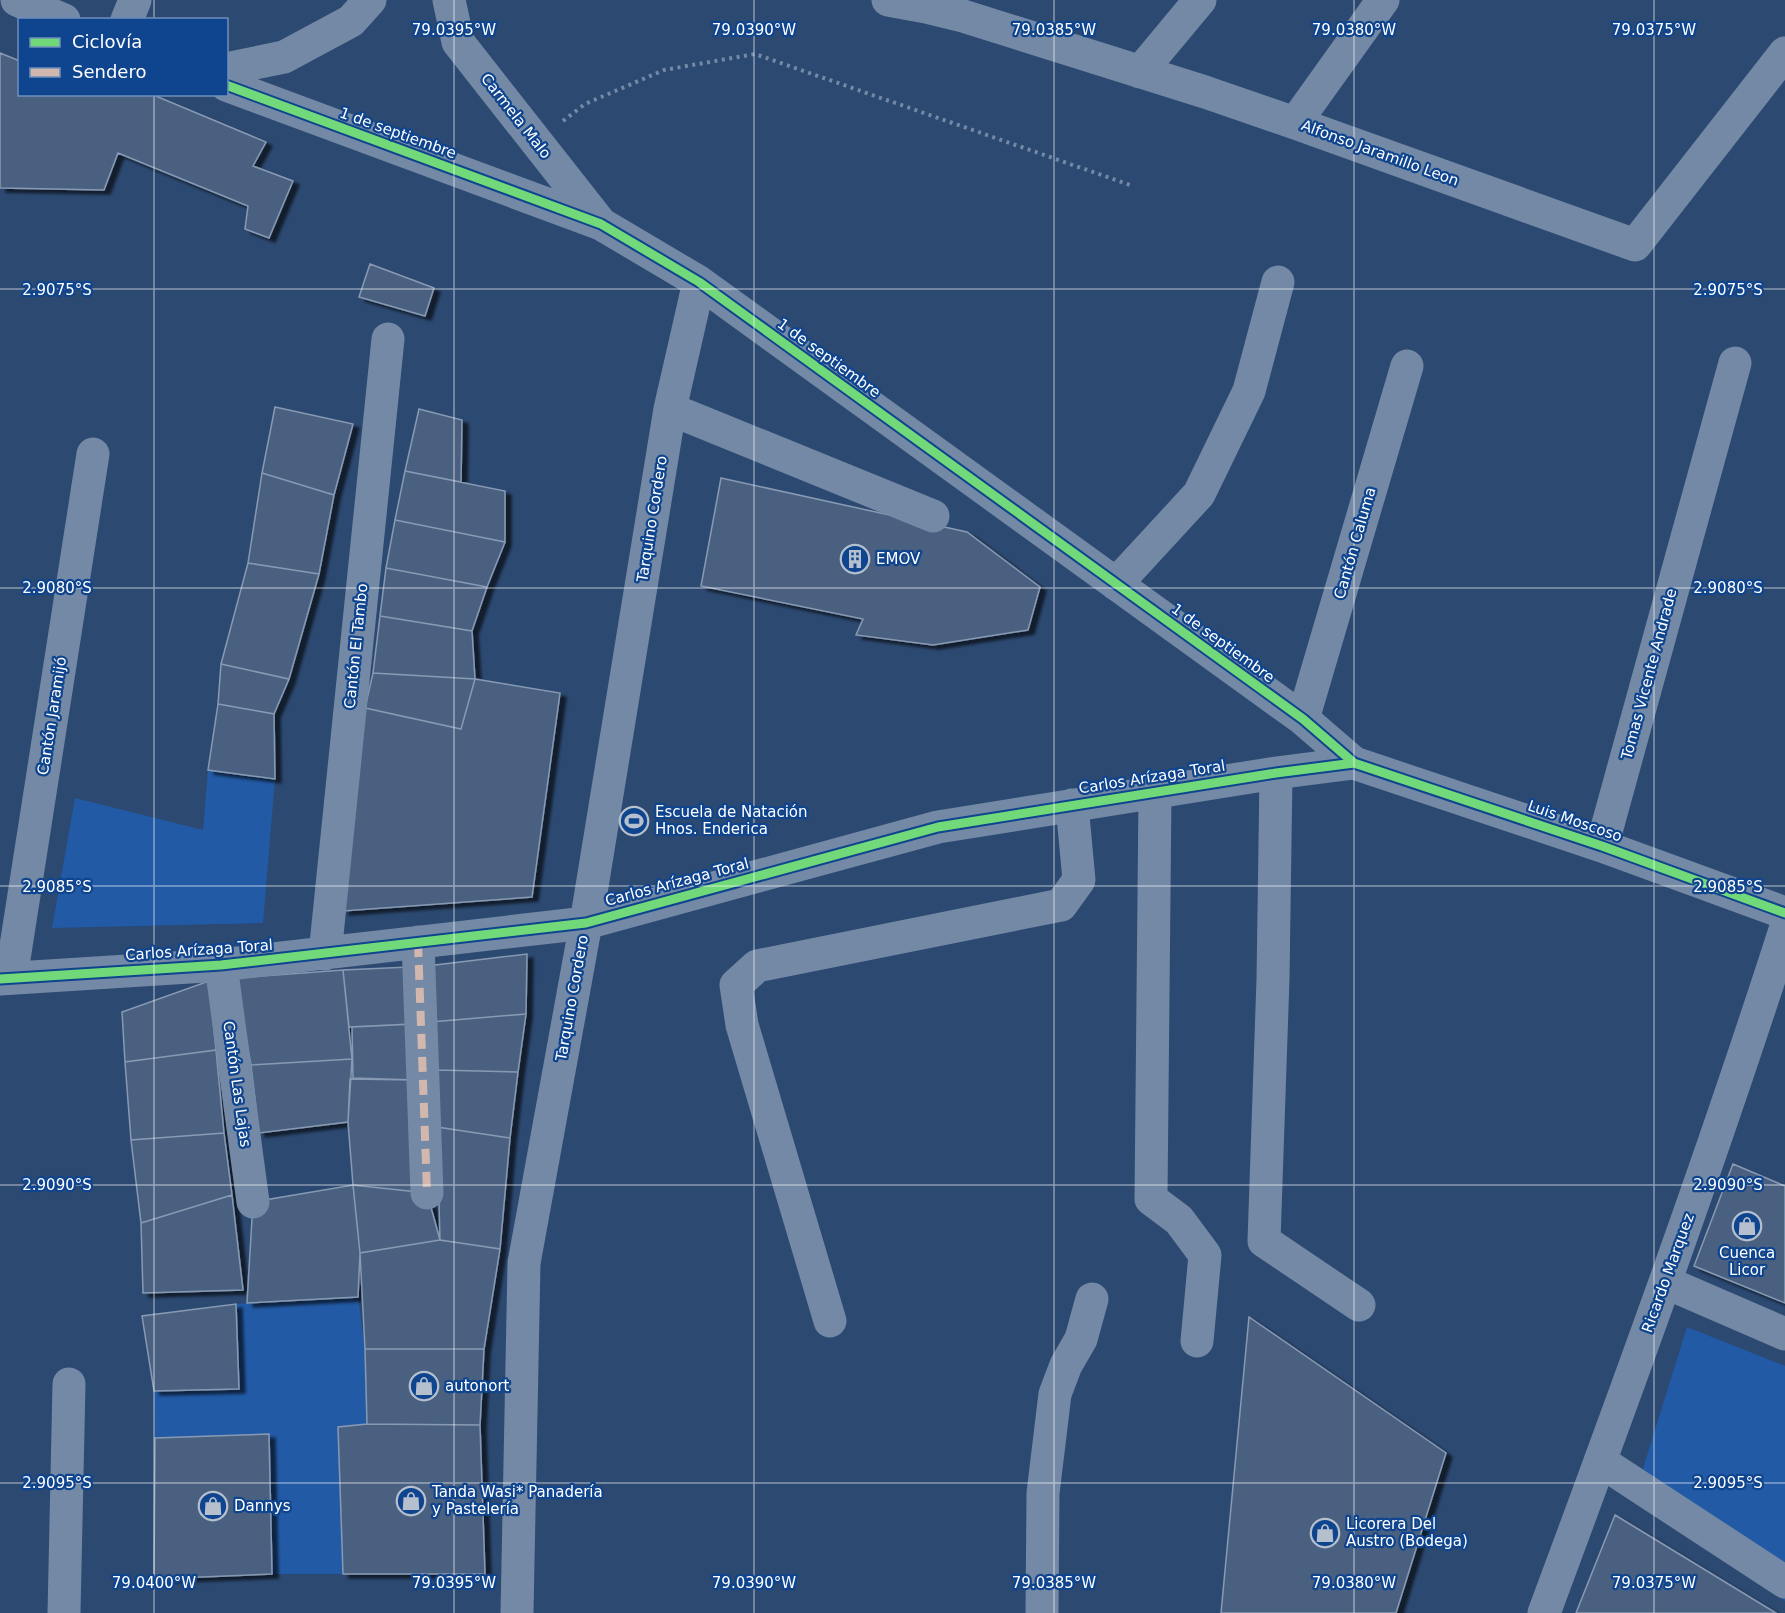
<svg xmlns="http://www.w3.org/2000/svg" width="1785" height="1613" font-family="'DejaVu Sans',sans-serif">
	<style>
		.green { fill: #225aa6 }
		.building { fill: #496181; stroke: #889ab3; stroke-width: 1.5; filter: url(#shadow) }
		.lines { fill: none; stroke-linecap: round; stroke-linejoin: round }
		.path { stroke: #7389a5; stroke-width: 4; stroke-dasharray: 3 4.5; stroke-linecap: butt }
		.minor { stroke: #7389a5; stroke-width: 33 }
		.quiet { stroke: #d1b7ad; stroke-width: 8; stroke-dasharray: 15 8; stroke-linecap: butt }
		.cycleway-casing { stroke: #0f448e; stroke-width: 13 }
		.cycleway { stroke: #71d979; stroke-width: 9 }
		.ticks { fill: none; stroke: #fff; stroke-width: 1.5; stroke-opacity: 0.45 }
		.labels { text-anchor: middle; dominant-baseline: central; stroke-width: 4.5; stroke-linejoin: round; paint-order: stroke }
		.street-label { font-size: 15px; fill: #fff; stroke: #0f448e }
		.poi-label { font-size: 15px; fill: #fff; stroke: #0f448e; text-anchor: start }
		.ticks-label { font-size: 15px; text-anchor: middle; fill: #fff; stroke: #0f448e; stroke-width: 4.5; stroke-linejoin: round; paint-order: stroke }
	</style>
	<defs>
		<filter id="shadow"><feDropShadow dx="6" dy="4" stdDeviation="1.5" flood-color="#0009"/></filter>
	</defs>
	<rect width="100%" height="100%" fill="#2c4971"/>
	<path class="green" d="M 208,770 L 275,779 L 263,923 L 52,928 L 75,798 L 203,830 Z
		M 358,1297 L 365,1349 L 367,1424 L 338,1427 L 343,1574 L 272,1574 L 269,1434 L 155,1438 L 154,1391 L 239,1389 L 236,1304 Z
		M 1687,1327 L 1785,1366 L 1785,1601 L 1636,1491 Z"/>
	<path class="building" d="M 0,53 L 20,61 L 20,94 L 151,94 L 266,142 L 253,166 L 293,181 L 269,238 L 245,229 L 248,206 L 118,153 L 104,190 L 0,188 Z
		M 370,264 L 434,288 L 425,316 L 359,297 Z
		M 275,407 L 353,424 L 334,495 L 262,473 Z
		M 419,409 L 462,420 L 461,482 L 405,471 Z
		M 405,471 L 505,491 L 505,542 L 395,520 Z
		M 262,473 L 334,495 L 319,574 L 248,563 Z
		M 721,478 L 967,532 L 1040,587 L 1028,630 L 933,645 L 856,635 L 863,619 L 701,586 Z
		M 395,520 L 505,542 L 487,587 L 386,568 Z
		M 248,563 L 319,574 L 289,679 L 221,664 Z
		M 386,568 L 487,587 L 472,631 L 380,616 Z
		M 380,616 L 472,631 L 475,679 L 373,673 Z
		M 221,664 L 289,679 L 274,714 L 218,704 Z
		M 373,673 L 475,679 L 461,729 L 365,708 Z
		M 475,679 L 560,693 L 532,897 L 343,911 L 365,708 L 461,729 Z
		M 218,704 L 274,714 L 275,779 L 208,770 Z
		M 527,954 L 526,1014 L 431,1022 L 427,966 Z
		M 409,967 L 412,1024 L 349,1027 L 343,970 Z
		M 343,970 L 352,1059 L 251,1065 L 235,978 Z
		M 209,981 L 216,1050 L 125,1062 L 122,1012 Z
		M 526,1014 L 518,1072 L 436,1070 L 431,1022 Z
		M 415,1024 L 416,1080 L 353,1078 L 352,1027 Z
		M 216,1050 L 224,1133 L 131,1140 L 125,1062 Z
		M 352,1059 L 348,1122 L 259,1133 L 251,1065 Z
		M 436,1070 L 518,1072 L 510,1138 L 437,1127 Z
		M 350,1079 L 415,1080 L 427,1193 L 353,1185 L 348,1122 Z
		M 437,1127 L 510,1138 L 500,1249 L 440,1240 Z
		M 224,1133 L 232,1195 L 141,1223 L 131,1140 Z
		M 1733,1164 L 1785,1186 L 1785,1303 L 1694,1266 Z
		M 353,1185 L 360,1253 L 358,1297 L 247,1303 L 253,1202 Z
		M 353,1185 L 427,1193 L 440,1240 L 360,1253 Z
		M 232,1195 L 243,1290 L 143,1293 L 141,1223 Z
		M 440,1240 L 500,1249 L 484,1349 L 365,1349 L 360,1253 Z
		M 236,1304 L 239,1389 L 154,1391 L 142,1316 Z
		M 1249,1317 L 1446,1453 L 1396,1613 L 1221,1613 Z
		M 365,1349 L 484,1349 L 480,1425 L 367,1424 Z
		M 367,1424 L 480,1425 L 485,1574 L 343,1574 L 338,1427 Z
		M 269,1434 L 272,1574 L 154,1579 L 155,1438 Z
		M 1615,1515 L 1776,1613 L 1576,1613 Z"/>
	<g class="lines">
		<path class="path" d="M 563,121 L 585,104 L 664,70 L 755,54 L 1133,186"/>
		<path class="minor" d="M 17,0 L 64,20
			M 449,0 L 458,42 L 601,224
			M 888,0 L 926,7 L 963,16 L 1205,92 L 1295,123 L 1635,245 L 1785,53
			M 127,20 L 135,0
			M 226,69 L 284,57 L 351,21 L 370,0
			M 1140,72 L 1200,0
			M 226,85 L 601,224 L 699,282 L 1303,719 L 1354,763 L 1602,846 L 1785,913
			M 1295,123 L 1383,0
			M 670,409 L 933,516
			M 1116,584 L 1199,494 L 1249,391 L 1278,282
			M 1303,719 L 1407,366
			M 1276,773 L 1273,979 L 1264,1241 L 1359,1305
			M 1155,792 L 1151,1199 L 1179,1220 L 1205,1255 L 1197,1341
			M 1602,846 L 1735,363
			M 418,942 L 427,1193
			M 325,954 L 388,339
			M 221,965 L 253,1202
			M 11,978 L 93,454
			M 0,979 L 221,965 L 586,923 L 938,827 L 1276,773 L 1354,763
			M 1665,1282 L 1785,1334
			M 830,1321 L 742,1025 L 736,985 L 757,966 L 1061,905 L 1079,880 L 1072,805
			M 1600,1461 L 1785,1582
			M 64,1613 L 69,1384
			M 517,1613 L 524,1263 L 586,923 L 670,409 L 699,282
			M 1042,1613 L 1043,1493 L 1055,1394 L 1066,1365 L 1081,1339 L 1092,1299
			M 1544,1613 C 1628,1387 1711,1160 1785,930"/>
		<path class="quiet" d="M 418,942 L 427,1193"/>
		<g class="cycleway-casing">
			<path id="cycleway" d="M 226,85 L 601,224 L 699,282 L 1303,719 L 1354,763 L 1602,846 L 1785,913
				M 0,979 L 221,965 L 586,923 L 938,827 L 1276,773 L 1354,763"/>
		</g>
		<use href="#cycleway" class="cycleway"/>
	</g>
	<path class="ticks" d="M 154,0 L 154,20M 454,0 L 454,1613M 754,0 L 754,1613M 1054,0 L 1054,1613M 1354,0 L 1354,1613M 1654,0 L 1654,1613M 154,94 L 154,1613M 0,289 L 1785,289M 0,588 L 1785,588M 0,886 L 1785,886M 0,1185 L 1785,1185M 0,1483 L 1785,1483"/>
	<defs>
		<g id="building-ring" transform="scale(1.5)"><circle r="9.5" fill="#0f448e" stroke="#b5bfcd" stroke-width="1.5"/><path d="M-4-6H4V6H1V3H-1V6H-4ZM-2.5-4.3h1.7v1.8h-1.7ZM.8-4.3h1.7v1.8H.8ZM-2.5-1h1.7V.8h-1.7ZM.8-1h1.7V.8H.8Z" fill="#b5bfcd"/></g>
		<g id="stadium-ring" transform="scale(1.5)"><circle r="9.5" fill="#0f448e" stroke="#b5bfcd" stroke-width="1.5"/><path d="M0-5a6.5 5 0 1 0 0 10a6.5 5 0 1 0 0-10ZM-3.5-1.8h7v3.6h-7Z" fill="#b5bfcd"/></g>
		<g id="shop-ring" transform="scale(1.5)"><circle r="9.5" fill="#0f448e" stroke="#b5bfcd" stroke-width="1.5"/><path d="M-5-2.5h2.3a2.7 3.5 0 0 1 5.4 0H5L5.5 6h-11ZM-1.5-2.5h3a1.5 2.3 0 0 0-3 0Z" fill="#b5bfcd"/></g>
	</defs>
	<g fill-rule="evenodd">
		<use href="#building-ring" x="855" y="559"/>
		<use href="#stadium-ring" x="634" y="821"/>
		<use href="#shop-ring" x="1747" y="1226"/>
		<use href="#shop-ring" x="424" y="1386"/>
		<use href="#shop-ring" x="411" y="1501"/>
		<use href="#shop-ring" x="213" y="1506"/>
		<use href="#shop-ring" x="1325" y="1533"/>
	</g>
	<g class="labels">
		<g class="street-label">
			<text transform="translate(516 116) rotate(52)">Carmela Malo</text>
			<text transform="translate(398 133) rotate(20)">1 de septiembre</text>
			<text transform="translate(1380 153) rotate(20)">Alfonso Jaramillo Leon</text>
			<text transform="translate(829 358) rotate(36)">1 de septiembre</text>
			<text transform="translate(652 519) rotate(-81)">Tarquino Cordero</text>
			<text transform="translate(1355 543) rotate(-74)">Cantón Caluma</text>
			<text transform="translate(1223 643) rotate(36)">1 de septiembre</text>
			<text transform="translate(356 646) rotate(-84)">Cantón El Tambo</text>
			<text transform="translate(1649 674) rotate(-75)">Tomas Vicente Andrade</text>
			<text transform="translate(52 716) rotate(-81)">Cantón Jaramijó</text>
			<text transform="translate(1152 777) rotate(-9)">Carlos Arízaga Toral</text>
			<text transform="translate(1575 821) rotate(19)">Luis Moscoso</text>
			<text transform="translate(677 882) rotate(-15)">Carlos Arízaga Toral</text>
			<text transform="translate(199 950) rotate(-4)">Carlos Arízaga Toral</text>
			<text transform="translate(572 998) rotate(-80)">Tarquino Cordero</text>
			<text transform="translate(237 1084) rotate(82)">Cantón Las Lajas</text>
			<text transform="translate(1668 1273) rotate(-70)">Ricardo Marquez</text>
		</g>
		<g class="poi-label">
			<text x="876" y="559">EMOV</text>
			<text x="655" y="812">Escuela de Natación<tspan x="655" dy="17">Hnos. Enderica</tspan></text>
			<text x="1747" y="1253" text-anchor="middle">Cuenca<tspan x="1747" dy="17">Licor</tspan></text>
			<text x="445" y="1386">autonort</text>
			<text x="432" y="1492">Tanda Wasi* Panadería<tspan x="432" dy="17">y Pastelería</tspan></text>
			<text x="234" y="1506">Dannys</text>
			<text x="1346" y="1524">Licorera Del<tspan x="1346" dy="17">Austro (Bodega)</tspan></text>
		</g>
	</g>
	<g class="ticks-label">
		<text x="454" y="35">79.0395°W</text>
		<text x="754" y="35">79.0390°W</text>
		<text x="1054" y="35">79.0385°W</text>
		<text x="1354" y="35">79.0380°W</text>
		<text x="1654" y="35">79.0375°W</text>
		<text x="57" y="295">2.9075°S</text>
		<text x="1728" y="295">2.9075°S</text>
		<text x="57" y="593">2.9080°S</text>
		<text x="1728" y="593">2.9080°S</text>
		<text x="57" y="892">2.9085°S</text>
		<text x="1728" y="892">2.9085°S</text>
		<text x="57" y="1190">2.9090°S</text>
		<text x="1728" y="1190">2.9090°S</text>
		<text x="57" y="1488">2.9095°S</text>
		<text x="1728" y="1488">2.9095°S</text>
		<text x="154" y="1588">79.0400°W</text>
		<text x="454" y="1588">79.0395°W</text>
		<text x="754" y="1588">79.0390°W</text>
		<text x="1054" y="1588">79.0385°W</text>
		<text x="1354" y="1588">79.0380°W</text>
		<text x="1654" y="1588">79.0375°W</text>
	</g>
	<rect x="18" y="18" width="210" height="78" fill="#0f448e" stroke="#6f8fbb" stroke-width="1.5"/>
	<rect x="30" y="38" width="30" height="9" fill="#71d979" stroke="#6f8fbb" stroke-width="1.5"/>
	<text x="72" y="48" font-size="18" fill="#ffffff">Ciclovía</text>
	<rect x="30" y="68" width="30" height="9" fill="#d1b7ad" stroke="#6f8fbb" stroke-width="1.5"/>
	<text x="72" y="78" font-size="18" fill="#ffffff">Sendero</text>
</svg>
